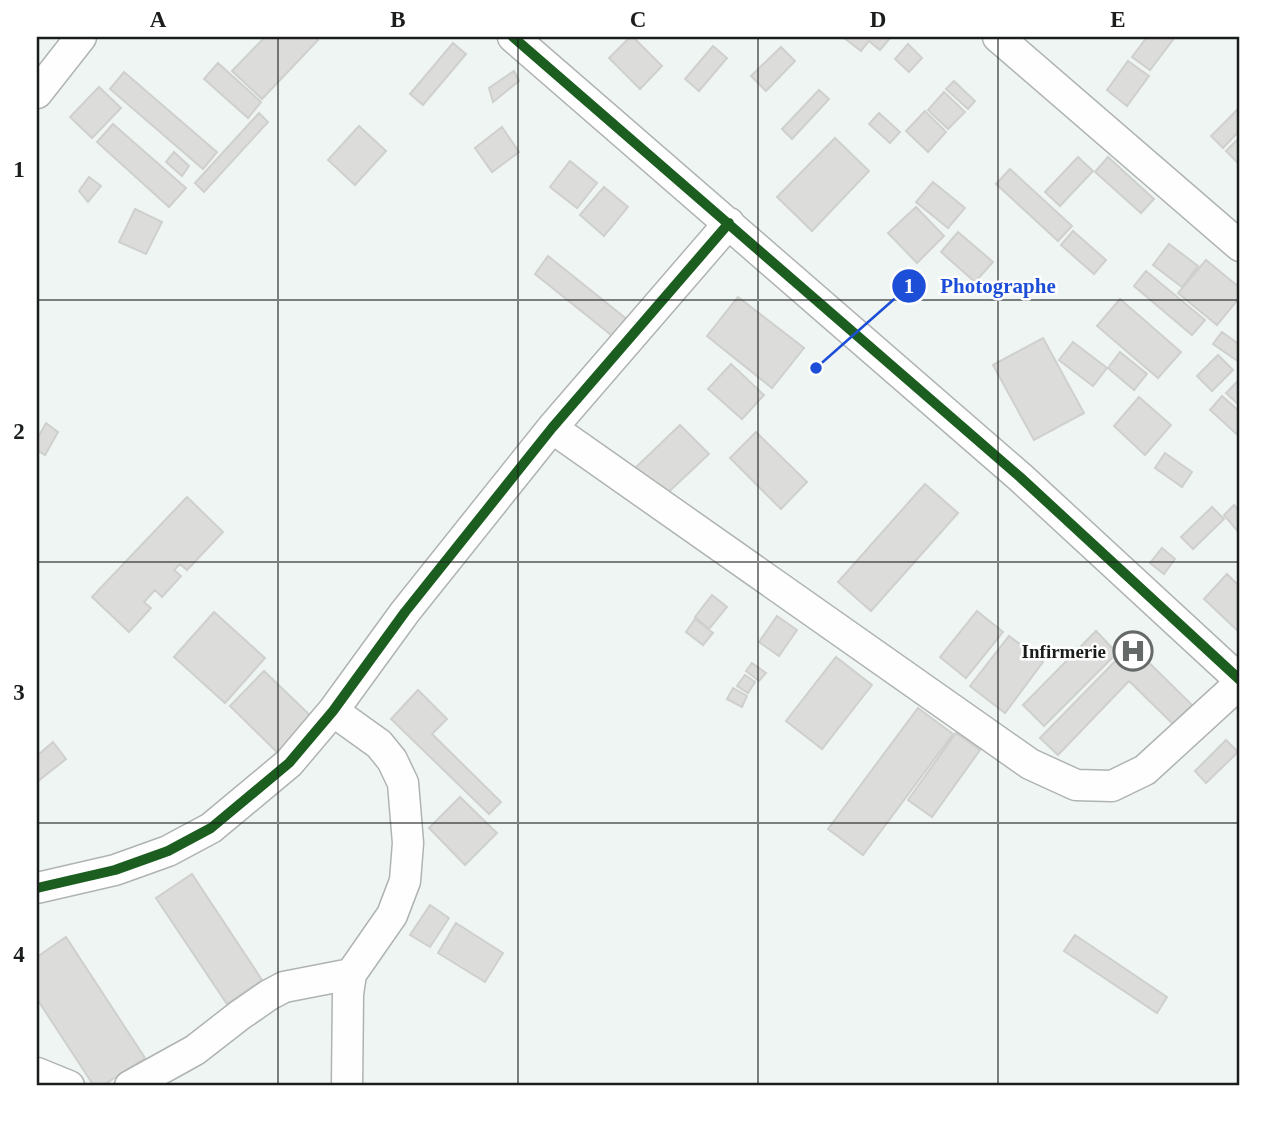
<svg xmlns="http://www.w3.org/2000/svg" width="1277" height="1123" font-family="'Times New Roman',serif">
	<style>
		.building { fill: #dcdddb; stroke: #cfd0ce; stroke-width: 2 }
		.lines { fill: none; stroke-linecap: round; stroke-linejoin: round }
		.street-casing { stroke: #afb4b2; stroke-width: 33 }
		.street { stroke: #fdfefd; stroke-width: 30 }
		.cycleway-casing { stroke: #fff; stroke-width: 15 }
		.cycleway { stroke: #1b5e20; stroke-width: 10 }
		.grid { fill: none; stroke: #1a1d1c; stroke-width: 2; stroke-opacity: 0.55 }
		.labels { text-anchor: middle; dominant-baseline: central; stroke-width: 5; stroke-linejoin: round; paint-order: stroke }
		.poi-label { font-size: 19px; font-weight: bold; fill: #1a1d1c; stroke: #fff; text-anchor: end }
		.leader { fill: none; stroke: #1d4ed8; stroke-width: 2.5 }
		.callout-dot { fill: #1d4ed8; stroke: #fff; stroke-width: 2.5 }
		.mark-label { font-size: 21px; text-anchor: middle; font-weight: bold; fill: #fff }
		.callout-label { font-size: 21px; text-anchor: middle; font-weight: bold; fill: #1d4ed8; stroke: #fff; stroke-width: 5; stroke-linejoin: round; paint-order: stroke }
		.neatline { fill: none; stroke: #1a1d1c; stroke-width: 2.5 }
		.grid-label { font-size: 23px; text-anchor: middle; font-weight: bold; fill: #1a1d1c }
	</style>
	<rect width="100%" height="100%" fill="#eff5f3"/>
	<path class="building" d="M 265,37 L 315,37 L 318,40 L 262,99 L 232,71 Z
		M 630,37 L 633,37 L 662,66 L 640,89 L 609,58 Z
		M 845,37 L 891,37 L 880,50 L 869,41 L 861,51 L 844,38 Z
		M 1147,37 L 1175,37 L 1150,70 L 1132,57 Z
		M 453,43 L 466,54 L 423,105 L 410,94 Z
		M 908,44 L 922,58 L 909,72 L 895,59 Z
		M 713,46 L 727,58 L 699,91 L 685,79 Z
		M 781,47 L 795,61 L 766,91 L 751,76 Z
		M 1128,61 L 1149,76 L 1127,106 L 1107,90 Z
		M 218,63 L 261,102 L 248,118 L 204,79 Z
		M 514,71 L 519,81 L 493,102 L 489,88 Z
		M 124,72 L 217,152 L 203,169 L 110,89 Z
		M 954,81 L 975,101 L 968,109 L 946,89 Z
		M 99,87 L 121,108 L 92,138 L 70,117 Z
		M 819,90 L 829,99 L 792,139 L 782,129 Z
		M 944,92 L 965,112 L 948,129 L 928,110 Z
		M 1240,107 L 1240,130 L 1223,148 L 1211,136 Z
		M 925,111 L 946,132 L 928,152 L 906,131 Z
		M 259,113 L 268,122 L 204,192 L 195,183 Z
		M 879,113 L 900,132 L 890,143 L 869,124 Z
		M 113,124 L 186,188 L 169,207 L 97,142 Z
		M 359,126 L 386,151 L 355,185 L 328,160 Z
		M 502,127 L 519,152 L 492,172 L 475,148 Z
		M 1240,137 L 1240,165 L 1226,151 Z
		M 835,138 L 869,171 L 812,231 L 777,197 Z
		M 174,152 L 189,166 L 182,176 L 166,162 Z
		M 1078,157 L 1093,171 L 1060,206 L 1045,192 Z
		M 1108,157 L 1154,199 L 1141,213 L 1095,172 Z
		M 570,161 L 597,183 L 577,208 L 550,187 Z
		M 1010,169 L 1072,226 L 1058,241 L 996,184 Z
		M 89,177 L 101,186 L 88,202 L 79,191 Z
		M 933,182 L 965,208 L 948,228 L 916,202 Z
		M 604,187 L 628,207 L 604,236 L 580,215 Z
		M 916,207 L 944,236 L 917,263 L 888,233 Z
		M 135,209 L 162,222 L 146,254 L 119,242 Z
		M 1073,231 L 1106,260 L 1094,274 L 1061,245 Z
		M 958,232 L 993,262 L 975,282 L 941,252 Z
		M 1169,244 L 1198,266 L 1182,287 L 1153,265 Z
		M 548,256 L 629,321 L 615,338 L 535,274 Z
		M 1206,260 L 1240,288 L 1240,297 L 1217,325 L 1178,293 Z
		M 1146,271 L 1205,320 L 1192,335 L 1134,286 Z
		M 738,297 L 804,348 L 772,388 L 707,336 Z
		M 1120,299 L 1181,352 L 1158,378 L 1097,326 Z
		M 1222,332 L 1240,345 L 1239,362 L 1213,344 Z
		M 1043,338 L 1084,413 L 1034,440 L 993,365 Z
		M 1073,342 L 1107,368 L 1093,386 L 1059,360 Z
		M 1120,352 L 1147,374 L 1134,390 L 1108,368 Z
		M 1218,355 L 1233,370 L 1212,391 L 1197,376 Z
		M 731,364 L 764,395 L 742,419 L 708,389 Z
		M 1238,381 L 1240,383 L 1240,406 L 1226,393 Z
		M 1222,396 L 1240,412 L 1240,437 L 1210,410 Z
		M 1139,397 L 1171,425 L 1145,455 L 1114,426 Z
		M 46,423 L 58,432 L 45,455 L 37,450 L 37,439 Z
		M 680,425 L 709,454 L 660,500 L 632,471 Z
		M 756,432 L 807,482 L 781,509 L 730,458 Z
		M 1165,453 L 1192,472 L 1182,487 L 1155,468 Z
		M 925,484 L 958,513 L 871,611 L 838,582 Z
		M 187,497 L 223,532 L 187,570 L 180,564 L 174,570 L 181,576 L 162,597 L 155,590 L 144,602 L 151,608 L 129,632 L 92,597 Z
		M 1234,505 L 1240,512 L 1240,534 L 1224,515 Z
		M 1212,507 L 1224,519 L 1193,549 L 1181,537 Z
		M 1162,548 L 1175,559 L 1164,574 L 1150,563 Z
		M 1227,574 L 1240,587 L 1240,633 L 1204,599 Z
		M 712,595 L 727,607 L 709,629 L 695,617 Z
		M 977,611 L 1003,632 L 966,678 L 940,657 Z
		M 214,612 L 265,658 L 225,703 L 174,657 Z
		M 777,616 L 797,630 L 779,656 L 759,642 Z
		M 695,619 L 713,633 L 703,645 L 686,632 Z
		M 1096,631 L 1117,653 L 1044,726 L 1023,705 Z
		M 1009,636 L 1043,662 L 1005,713 L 970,686 Z
		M 1131,645 L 1192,705 L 1173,724 L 1129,681 L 1058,755 L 1040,738 Z
		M 836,657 L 872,685 L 822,749 L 786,721 Z
		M 752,663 L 766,673 L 759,681 L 746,671 Z
		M 264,671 L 317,722 L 283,758 L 230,706 Z
		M 745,675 L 755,682 L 748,693 L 737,686 Z
		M 733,688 L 747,696 L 742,707 L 727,699 Z
		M 418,690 L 447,719 L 432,734 L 501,802 L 489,814 L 391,719 Z
		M 918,708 L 953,734 L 863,855 L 828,829 Z
		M 956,733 L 980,750 L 932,817 L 908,800 Z
		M 1226,740 L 1238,752 L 1206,783 L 1195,771 Z
		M 53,742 L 66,759 L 37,782 L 37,756 Z
		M 460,797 L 497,833 L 465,865 L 429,828 Z
		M 192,874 L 262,980 L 227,1004 L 156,898 Z
		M 430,905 L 449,918 L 430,947 L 410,935 Z
		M 456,923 L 503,953 L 485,982 L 438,953 Z
		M 1075,935 L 1167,997 L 1157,1013 L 1064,951 Z
		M 66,937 L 145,1058 L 102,1086 L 94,1086 L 37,999 L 37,957 Z"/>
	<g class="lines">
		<g class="street-casing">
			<path id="street" d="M 513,37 L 1020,477 L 1240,680
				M 998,37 L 1240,246
				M 37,93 L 81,37
				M 552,428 L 1030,764 L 1076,785 L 1112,786 L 1145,770 L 1240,683
				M 333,711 L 379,744 L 392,760 L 403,783 L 408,843 L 405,881 L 392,915 L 351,974 L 348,994 L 347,1086
				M 37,888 L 115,870 L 168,851 L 211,828 L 289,763 L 333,711 L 405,612 L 552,428 L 729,223
				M 37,1073 L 69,1086
				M 130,1086 L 195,1050 L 240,1015 L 269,995 L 284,987 L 351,974"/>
		</g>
		<use href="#street" class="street"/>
		<g class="cycleway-casing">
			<path id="cycleway" d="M 513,37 L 1020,477 L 1240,680
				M 37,888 L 115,870 L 168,851 L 211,828 L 289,763 L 333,711 L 405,612 L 552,428 L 729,223"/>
		</g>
		<use href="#cycleway" class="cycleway"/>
	</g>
	<path class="grid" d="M 278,37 L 278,1086M 518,37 L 518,1086M 758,37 L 758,1086M 998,37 L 998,1086M 37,300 L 1240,300M 37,562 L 1240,562M 37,823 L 1240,823"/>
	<defs>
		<g id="hospital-ring" transform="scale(2.0125)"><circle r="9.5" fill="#fff" stroke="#656967" stroke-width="1.5"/><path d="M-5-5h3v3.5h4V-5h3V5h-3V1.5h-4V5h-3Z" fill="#656967"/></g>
	</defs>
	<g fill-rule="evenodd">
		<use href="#hospital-ring" x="1133" y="651"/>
	</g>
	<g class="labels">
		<g class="poi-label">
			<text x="1106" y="651">Infirmerie</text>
		</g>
	</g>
	<path class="leader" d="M816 368L909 286"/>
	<g class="callout-dot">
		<circle cx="816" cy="368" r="7"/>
		<circle cx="909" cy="286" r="18"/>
	</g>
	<g class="mark-label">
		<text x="909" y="293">1</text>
	</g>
	<g class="callout-label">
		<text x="998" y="293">Photographe</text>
	</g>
	<rect width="1277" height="1123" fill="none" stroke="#ffffff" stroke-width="77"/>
	<rect x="38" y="38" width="1200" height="1046" class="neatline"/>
	<g class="grid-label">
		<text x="158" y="27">A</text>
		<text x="398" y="27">B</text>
		<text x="638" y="27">C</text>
		<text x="878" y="27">D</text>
		<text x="1118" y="27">E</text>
		<text x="19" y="177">1</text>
		<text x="19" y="439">2</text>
		<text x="19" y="700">3</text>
		<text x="19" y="962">4</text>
	</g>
</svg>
